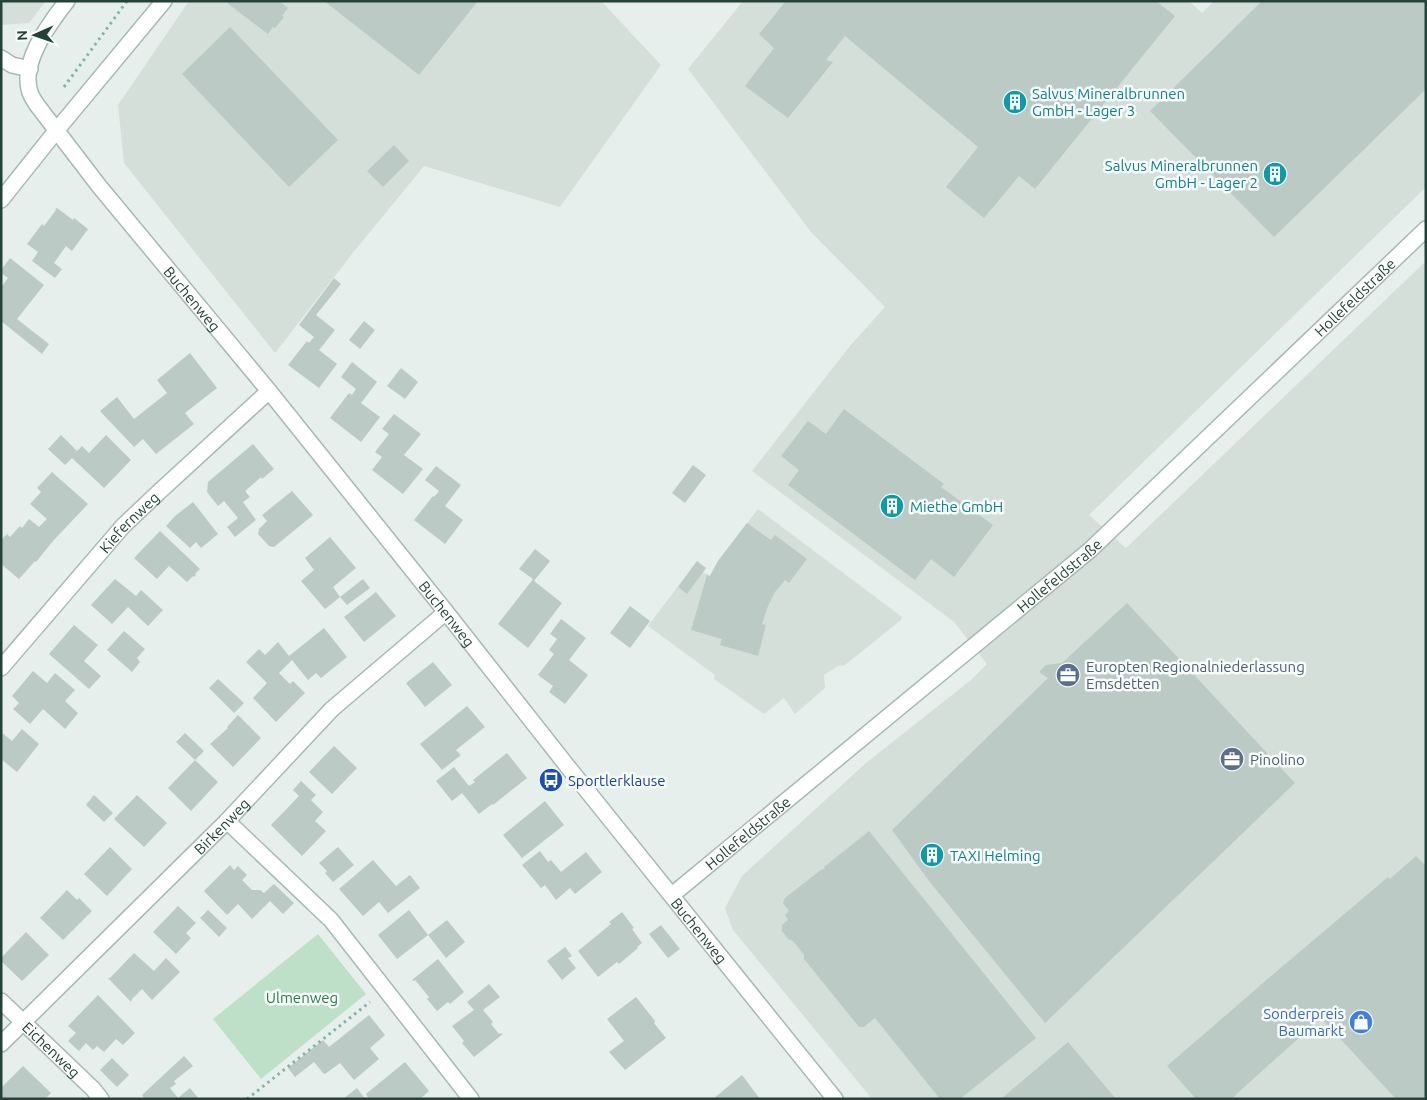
<svg xmlns="http://www.w3.org/2000/svg" width="1427" height="1100" font-family="Ubuntu,sans-serif">
	<style>
		.built { fill: #d4dfda }
		.green { fill: #bfe0c8 }
		.building { fill: #bbcac4 }
		.lines { fill: none; stroke-linecap: round; stroke-linejoin: round }
		.minor-casing { stroke: #a8b8b2; stroke-width: 18 }
		.path { stroke: #86b3a5; stroke-width: 3; stroke-dasharray: 2.5 4; stroke-linecap: butt }
		.minor { stroke: #fff; stroke-width: 15 }
		.labels { text-anchor: middle; dominant-baseline: central; stroke-width: 5; stroke-linejoin: round; paint-order: stroke }
		.culture-label { font-size: 15px; fill: #0d838f; stroke: #f7fbf9; text-anchor: start }
		.street-label { font-size: 15px; fill: #24423a; stroke: #f7fbf9 }
		.service-label { font-size: 15px; fill: #4e5e75; stroke: #f7fbf9; text-anchor: start }
		.transit-label { font-size: 15px; fill: #164399; stroke: #f7fbf9; text-anchor: start }
		.park-label { font-size: 15px; fill: #2d7a4b; stroke: #f7fbf9 }
		.shop-label { font-size: 15px; fill: #366cbe; stroke: #f7fbf9; text-anchor: end }
	</style>
	<rect width="100%" height="100%" fill="#e6efeb"/>
	<path class="built" d="M 1,1 L 46,1 L 29,23 L 1,25 Z
		M 189,1 L 601,1 L 661,65 L 560,207 L 424,166 L 352,254 L 275,353 L 124,163 L 118,105 Z
		M 743,1 L 1189,1 L 1202,13 L 1214,1 L 1426,1 L 1426,187 L 1089,515 L 1126,548 L 1426,261 L 1426,1099 L 872,1099 L 733,930 L 725,908 L 742,876 L 866,763 L 971,680 L 987,664 L 954,622 L 752,471 L 850,346 L 885,307 L 811,232 L 688,69 Z
		M 758,509 L 902,617 L 901,620 L 845,665 L 838,666 L 824,675 L 825,688 L 795,714 L 784,698 L 764,714 L 714,679 L 715,675 L 648,626 L 697,561 L 706,568 L 703,572 L 710,576 L 718,561 Z"/>
	<path class="green" d="M 318,934 L 366,994 L 261,1079 L 213,1019 Z"/>
	<path class="building" d="M 229,1 L 279,1 L 288,8 L 282,16 L 284,17 L 275,28 L 273,27 L 268,34 L 227,3 Z
		M 324,1 L 478,1 L 419,75 Z
		M 786,1 L 1156,1 L 1175,16 L 1035,189 L 1019,176 L 984,218 L 946,187 L 978,147 L 845,36 L 826,60 L 833,62 L 788,118 L 745,86 L 774,48 L 759,34 Z
		M 1262,1 L 1426,1 L 1426,89 L 1274,237 L 1150,111 Z
		M 230,27 L 338,140 L 289,187 L 182,74 Z
		M 394,145 L 409,161 L 383,187 L 367,171 Z
		M 57,208 L 73,220 L 74,218 L 88,229 L 72,251 L 66,246 L 54,263 L 62,269 L 55,278 L 32,261 L 38,252 L 27,244 L 42,224 L 44,226 L 56,210 L 55,209 Z
		M 10,258 L 44,285 L 17,319 L 49,344 L 42,354 L 1,321 L 1,287 L 8,278 L 1,273 L 1,270 Z
		M 334,278 L 341,284 L 316,315 L 335,330 L 319,350 L 337,364 L 319,388 L 288,365 L 307,341 L 309,343 L 314,337 L 299,325 Z
		M 364,321 L 375,330 L 360,349 L 349,340 Z
		M 190,353 L 217,388 L 185,413 L 194,424 L 156,454 L 143,439 L 134,447 L 100,411 L 117,397 L 134,419 L 167,393 L 157,380 Z
		M 352,362 L 377,382 L 361,403 L 380,417 L 361,442 L 330,418 L 349,393 L 352,395 L 356,389 L 341,377 Z
		M 401,368 L 418,382 L 405,399 L 387,386 Z
		M 844,409 L 944,484 L 941,487 L 993,525 L 954,577 L 931,559 L 915,580 L 788,485 L 799,470 L 781,456 L 808,421 L 826,434 Z
		M 394,414 L 421,434 L 404,455 L 423,469 L 403,494 L 372,470 L 382,457 L 375,452 L 389,434 L 382,429 Z
		M 61,435 L 77,451 L 82,446 L 89,453 L 106,435 L 131,460 L 104,488 L 72,458 L 65,465 L 48,449 Z
		M 253,444 L 274,469 L 262,479 L 261,477 L 245,491 L 250,497 L 243,502 L 256,520 L 235,537 L 227,527 L 238,518 L 224,501 L 218,506 L 207,492 L 208,482 Z
		M 693,465 L 706,475 L 685,503 L 672,493 Z
		M 436,466 L 461,485 L 445,506 L 463,520 L 445,544 L 414,520 L 433,496 L 434,497 L 439,491 L 425,480 Z
		M 52,472 L 88,504 L 53,541 L 36,562 L 35,561 L 19,579 L 1,564 L 1,540 L 7,534 L 10,537 L 20,526 L 22,528 L 29,519 L 39,527 L 47,519 L 30,504 L 41,492 L 37,488 Z
		M 292,491 L 313,515 L 274,547 L 269,546 L 258,534 L 259,529 L 267,521 L 262,515 Z
		M 193,502 L 218,534 L 201,548 L 196,542 L 190,548 L 166,526 L 175,516 Z
		M 747,523 L 771,540 L 775,535 L 807,559 L 789,583 L 785,580 L 775,592 L 768,606 L 762,624 L 766,625 L 758,656 L 720,645 L 722,639 L 691,630 L 707,575 L 710,576 L 718,561 Z
		M 160,531 L 200,569 L 195,574 L 196,575 L 194,577 L 193,576 L 187,582 L 169,566 L 157,579 L 134,558 Z
		M 330,537 L 356,568 L 333,587 L 340,597 L 325,609 L 301,581 L 314,570 L 305,558 Z
		M 535,549 L 550,561 L 534,581 L 562,603 L 528,648 L 498,624 L 533,579 L 519,569 Z
		M 697,561 L 706,568 L 687,594 L 678,587 Z
		M 115,579 L 136,596 L 141,590 L 163,610 L 148,626 L 128,607 L 112,624 L 91,605 Z
		M 363,579 L 370,588 L 347,605 L 340,597 Z
		M 376,592 L 396,616 L 364,642 L 344,617 Z
		M 1127,603 L 1295,783 L 1045,1023 L 929,881 L 892,830 L 1048,678 L 1039,672 L 1046,665 L 1062,663 Z
		M 630,606 L 650,621 L 630,648 L 610,633 Z
		M 561,619 L 586,638 L 569,660 L 588,675 L 565,704 L 549,692 L 553,686 L 538,675 L 554,654 L 549,650 L 557,639 L 550,634 Z
		M 74,625 L 98,645 L 84,661 L 101,676 L 89,689 L 49,654 Z
		M 324,628 L 347,657 L 321,678 L 316,673 L 308,680 L 292,660 L 279,673 L 290,684 L 293,681 L 305,693 L 276,722 L 253,698 L 267,683 L 246,662 L 259,649 L 265,655 L 278,642 L 289,656 Z
		M 124,631 L 145,649 L 137,658 L 140,662 L 132,672 L 107,650 Z
		M 433,662 L 452,685 L 425,707 L 406,683 Z
		M 33,671 L 47,683 L 55,673 L 75,690 L 65,701 L 78,713 L 65,729 L 43,709 L 30,724 L 13,709 L 19,703 L 12,696 Z
		M 218,679 L 244,703 L 234,713 L 209,688 Z
		M 467,706 L 485,727 L 456,750 L 461,755 L 442,770 L 420,744 Z
		M 238,715 L 261,738 L 233,767 L 210,744 L 228,728 L 227,727 Z
		M 22,729 L 39,744 L 17,772 L 1,759 L 1,732 L 12,741 Z
		M 185,733 L 204,751 L 195,760 L 218,782 L 191,811 L 168,788 L 195,760 L 176,742 Z
		M 334,746 L 357,768 L 332,794 L 309,772 Z
		M 507,753 L 527,778 L 493,805 L 492,804 L 479,814 L 462,793 L 452,801 L 436,781 L 454,767 L 469,786 L 475,782 L 473,780 Z
		M 301,781 L 316,795 L 311,800 L 323,812 L 315,821 L 326,831 L 302,856 L 271,825 L 299,796 L 293,790 Z
		M 94,795 L 113,813 L 104,822 L 86,805 Z
		M 137,795 L 167,823 L 144,847 L 114,819 Z
		M 545,801 L 564,825 L 522,858 L 503,835 Z
		M 869,831 L 1036,1038 L 960,1099 L 940,1099 L 875,1018 L 864,1027 L 859,1027 L 804,959 L 804,955 L 793,941 L 788,939 L 782,931 L 782,925 L 788,920 L 785,915 L 789,911 L 783,903 L 785,898 L 822,869 L 822,870 L 825,868 L 824,867 Z
		M 110,847 L 132,869 L 107,896 L 84,874 Z
		M 338,847 L 354,865 L 333,882 L 325,873 L 327,871 L 319,863 Z
		M 540,851 L 548,862 L 551,860 L 561,872 L 586,852 L 602,872 L 575,894 L 570,888 L 556,900 L 545,885 L 541,888 L 522,865 Z
		M 1416,856 L 1426,866 L 1426,1099 L 1396,1099 L 1321,1018 L 1231,1099 L 1196,1099 L 1167,1066 L 1277,971 L 1388,877 L 1390,879 Z
		M 373,860 L 396,886 L 410,875 L 420,888 L 388,913 L 379,902 L 363,916 L 339,889 Z
		M 230,865 L 234,870 L 238,866 L 247,875 L 242,880 L 252,890 L 260,890 L 264,893 L 274,884 L 294,903 L 283,914 L 270,901 L 252,919 L 238,904 L 227,915 L 204,891 Z
		M 67,890 L 77,900 L 79,898 L 92,911 L 63,940 L 40,918 Z
		M 178,906 L 196,923 L 186,933 L 191,938 L 176,954 L 153,932 Z
		M 208,910 L 227,928 L 219,937 L 200,918 Z
		M 409,910 L 428,935 L 397,959 L 378,935 Z
		M 622,912 L 634,928 L 632,929 L 642,943 L 637,947 L 638,948 L 619,964 L 617,962 L 598,977 L 578,951 L 611,924 L 609,922 Z
		M 447,920 L 465,942 L 446,958 L 428,935 Z
		M 661,925 L 680,949 L 668,958 L 649,934 Z
		M 26,932 L 49,955 L 22,981 L 1,961 L 1,958 Z
		M 565,947 L 572,956 L 568,958 L 576,968 L 562,980 L 547,961 Z
		M 134,953 L 154,971 L 166,958 L 180,972 L 152,1000 L 142,989 L 132,999 L 131,1002 L 108,978 L 110,978 Z
		M 438,959 L 464,992 L 450,1004 L 448,1002 L 437,1011 L 427,999 L 429,997 L 415,980 L 414,981 L 412,980 Z
		M 489,984 L 500,997 L 483,1010 L 493,1022 L 491,1024 L 499,1034 L 501,1033 L 503,1034 L 474,1057 L 462,1043 L 464,1041 L 452,1026 L 474,1010 L 467,1002 Z
		M 98,995 L 135,1033 L 123,1045 L 116,1039 L 104,1052 L 97,1046 L 93,1050 L 86,1043 L 79,1051 L 68,1041 L 76,1033 L 68,1026 Z
		M 636,997 L 655,1021 L 654,1023 L 666,1038 L 625,1070 L 609,1052 L 624,1041 L 607,1019 Z
		M 369,1015 L 385,1035 L 370,1048 L 379,1059 L 354,1080 L 340,1063 L 325,1074 L 323,1073 L 314,1062 L 295,1077 L 288,1068 L 323,1040 L 329,1047 Z
		M 1068,1042 L 1116,1099 L 1001,1099 Z
		M 184,1056 L 193,1066 L 174,1081 L 176,1084 L 170,1088 L 178,1098 L 190,1088 L 199,1099 L 145,1099 L 142,1095 Z
		M 112,1058 L 129,1075 L 117,1087 L 100,1070 Z
		M 405,1062 L 429,1091 L 420,1099 L 369,1099 L 366,1094 Z
		M 23,1066 L 51,1093 L 45,1099 L 1,1099 L 1,1088 Z
		M 742,1075 L 760,1099 L 713,1099 Z
		M 357,1088 L 365,1099 L 343,1099 Z"/>
	<g class="lines">
		<g class="minor-casing">
			<g id="minor">
				<path id="s1" d="M 67,1 C 49,24 18,65 31,95 C 33,99 35,102 37,105 L 99,186 L 269,391 L 446,612 L 568,767 L 835,1099"/>
				<path d="M 1,58 L 12,65 L 30,69"/>
				<path d="M 1,200 L 56,131 L 164,1"/>
				<path id="s2" d="M 1,668 L 123,526 L 160,491 L 269,391"/>
				<path d="M 227,821 L 331,920 L 471,1099"/>
				<path id="s3" d="M 672,895 L 1090,550 L 1426,229"/>
				<path id="s4" d="M 1,1001 L 93,1089 L 101,1099"/>
				<path id="s5" d="M 1,1044 L 227,821 L 332,709 L 446,612"/>
			</g>
		</g>
		<path class="path" d="M 64,87 L 127,1
			M 247,1099 L 370,1002"/>
		<use href="#minor" class="minor"/>
	</g>
	<defs>
		<g id="building-disc" transform="scale(1.25)"><circle r="9.5" fill="#0f9aa8" stroke="#f7fbf9"/><path d="M-4-6H4V6H1V3H-1V6H-4ZM-2.5-4.3h1.7v1.8h-1.7ZM.8-4.3h1.7v1.8H.8ZM-2.5-1h1.7V.8h-1.7ZM.8-1h1.7V.8H.8Z" fill="#fff"/></g>
		<g id="office-disc" transform="scale(1.25)"><circle r="9.5" fill="#5c6f8a" stroke="#f7fbf9"/><path d="M-6-3h4V-5.5h4V-3h4V5H-6ZM-1-4.5V-3h2v-1.5ZM-6 0V1H6V0Z" fill="#fff"/></g>
		<g id="bus-disc" transform="scale(1.25)"><circle r="9.5" fill="#1a4fb4" stroke="#f7fbf9"/><path d="M-5-6H5V4H4V6H2V4H-2V6H-4V4H-5ZM-3.5-4V0h7V-4ZM-3.5 1.2v1.5H-2V1.2ZM2 1.2v1.5H3.5V1.2Z" fill="#fff"/></g>
		<g id="shop-disc" transform="scale(1.25)"><circle r="9.5" fill="#3f7fe0" stroke="#f7fbf9"/><path d="M-5-2.5h2.3a2.7 3.5 0 0 1 5.4 0H5L5.5 6h-11ZM-1.5-2.5h3a1.5 2.3 0 0 0-3 0Z" fill="#fff"/></g>
	</defs>
	<g fill-rule="evenodd">
		<use href="#building-disc" x="1015" y="102"/>
		<use href="#building-disc" x="1275" y="174"/>
		<use href="#building-disc" x="892" y="506"/>
		<use href="#office-disc" x="1068" y="675"/>
		<use href="#office-disc" x="1232" y="759"/>
		<use href="#bus-disc" x="551" y="780"/>
		<use href="#building-disc" x="932" y="855"/>
		<use href="#shop-disc" x="1361" y="1022"/>
	</g>
	<g class="labels">
		<g class="culture-label">
			<text x="1032" y="93">Salvus Mineralbrunnen<tspan x="1032" dy="17">GmbH - Lager 3</tspan></text>
			<text x="1258" y="165" text-anchor="end">Salvus Mineralbrunnen<tspan x="1258" dy="17">GmbH - Lager 2</tspan></text>
			<text x="910" y="506">Miethe GmbH</text>
			<text x="950" y="855">TAXI Helming</text>
		</g>
		<g class="street-label">
			<text stroke="none"><textPath href="#s3" startOffset="908">Hollefeldstraße</textPath></text>
			<text stroke="none"><textPath href="#s1" startOffset="365">Buchenweg</textPath></text>
			<text stroke="none"><textPath href="#s2" startOffset="194">Kiefernweg</textPath></text>
			<text stroke="none"><textPath href="#s3" startOffset="502">Hollefeldstraße</textPath></text>
			<text stroke="none"><textPath href="#s1" startOffset="770">Buchenweg</textPath></text>
			<text stroke="none"><textPath href="#s5" startOffset="310">Birkenweg</textPath></text>
			<text stroke="none"><textPath href="#s3" startOffset="98">Hollefeldstraße</textPath></text>
			<text stroke="none"><textPath href="#s1" startOffset="1175">Buchenweg</textPath></text>
			<text stroke="none"><textPath href="#s4" startOffset="70">Eichenweg</textPath></text>
		</g>
		<g class="service-label">
			<text x="1086" y="666">Europten Regionalniederlassung<tspan x="1086" dy="17">Emsdetten</tspan></text>
			<text x="1250" y="759">Pinolino</text>
		</g>
		<g class="transit-label">
			<text x="568" y="780">Sportlerklause</text>
		</g>
		<g class="park-label">
			<text x="302" y="997">Ulmenweg</text>
		</g>
		<g class="shop-label">
			<text x="1344" y="1013">Sonderpreis<tspan x="1344" dy="17">Baumarkt</tspan></text>
		</g>
	</g>
	<rect width="1427" height="1100" fill="none" stroke="#24423a" stroke-width="5"/>
	<g transform="translate(35 35) rotate(268)" stroke="#f7fbf9" stroke-width="4" paint-order="stroke">
	<path d="M0-4L9 19L0 12L-9 19Z" fill="#24423a"/>
	<text y="-8" font-size="14" font-weight="bold" text-anchor="middle" fill="#24423a">N</text>
	</g>
</svg>
